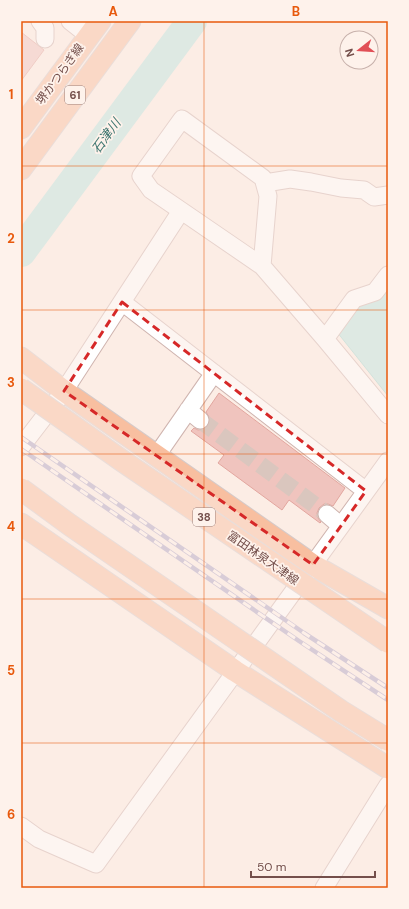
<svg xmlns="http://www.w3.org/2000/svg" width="409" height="909" font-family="'DM Sans','Noto Sans JP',sans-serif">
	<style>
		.water { fill: #bae4df; stroke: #a1d6d0 }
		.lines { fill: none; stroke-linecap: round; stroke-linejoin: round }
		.river { stroke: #bae4df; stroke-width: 30 }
		.building { fill: #f0c4be; stroke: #e2a69f }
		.minor-tunnel { stroke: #dac6be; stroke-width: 17; stroke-dasharray: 17 8; stroke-linecap: butt }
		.minor-casing { stroke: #cfb4af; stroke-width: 19 }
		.major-casing { stroke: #d5cac9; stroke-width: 23 }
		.minor { stroke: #fff; stroke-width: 17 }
		.major { stroke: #f8bfa0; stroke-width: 21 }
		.rail-casing { stroke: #ada4c5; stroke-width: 4.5 }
		.rail { stroke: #fef2eb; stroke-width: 3; stroke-dasharray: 9; stroke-linecap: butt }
		.major-bridge-casing { stroke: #d5cac9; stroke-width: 23; stroke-linecap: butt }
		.major-bridge { stroke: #f8bfa0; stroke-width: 21 }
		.marked { fill: none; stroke: #d62828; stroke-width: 3; stroke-dasharray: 8 5; stroke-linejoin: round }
		.grid { fill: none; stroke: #e8590c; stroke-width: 1; stroke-opacity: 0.55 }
		.labels { text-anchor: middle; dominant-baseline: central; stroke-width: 3.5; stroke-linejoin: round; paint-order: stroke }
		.shield { fill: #fef2eb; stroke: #9d807b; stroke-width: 1 }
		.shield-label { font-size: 11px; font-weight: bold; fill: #744f4b }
		.street-label { font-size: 12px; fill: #744f4b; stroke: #fef2eb }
		.water-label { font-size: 13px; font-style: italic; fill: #407872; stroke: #fef2eb }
		.neatline { fill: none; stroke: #e8590c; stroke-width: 1.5 }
		.grid-label { font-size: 13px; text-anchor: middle; font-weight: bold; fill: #e8590c }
	</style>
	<rect width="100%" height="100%" fill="#fcede5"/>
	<path class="water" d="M 388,284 L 388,396 L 337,332 L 360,304 Z"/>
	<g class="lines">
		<path class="river" d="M 21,252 L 192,21"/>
	</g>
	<path class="building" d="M 21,32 L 44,50 L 21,81 Z
		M 219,393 L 345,488 L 333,506 L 328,504 L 324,504 L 319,508 L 317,513 L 318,518 L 321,522 L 320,523 L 289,500 L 282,510 L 218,463 L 224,455 L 191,431 L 194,428 L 198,430 L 203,429 L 208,426 L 210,422 L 209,417 L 206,412 Z"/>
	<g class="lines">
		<path class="minor-tunnel" d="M 200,420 L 327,514"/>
		<g class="minor-casing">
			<path id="minor" d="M 40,21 L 45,28 L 45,39
				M 70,21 L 89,36
				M 265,183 L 290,179 L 311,182 L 341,188 L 364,190 L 374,197 L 388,195
				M 262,266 L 268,196 L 263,178 L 182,119 L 141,176 L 151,190 L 262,266 L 325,339 L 388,415
				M 122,302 L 366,491
				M 325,339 L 354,299 L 375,292 L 388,275
				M 188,410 L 200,420
				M 21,447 L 64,391 L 181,211
				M 157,455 L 214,373
				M 327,514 L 341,526
				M 21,826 L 39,839 L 96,864 L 388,461
				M 324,888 L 388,785"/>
		</g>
		<g class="major-casing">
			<path id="major" d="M 21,128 L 100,21
				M 21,169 L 130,21
				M 21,358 L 64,391 L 313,565 L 388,608
				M 21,524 L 235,671 L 388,768"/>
		</g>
		<use href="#minor" class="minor"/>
		<use href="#major" class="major"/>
		<g class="rail-casing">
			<path id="rail" d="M 21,437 L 304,633 L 388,688
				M 21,449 L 299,641 L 388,700"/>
		</g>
		<use href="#rail" class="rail"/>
		<g class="major-bridge-casing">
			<path id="major-bridge" d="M 21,389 L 121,460 L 388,642
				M 21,489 L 70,525 L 341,711 L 388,740"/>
		</g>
		<use href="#major-bridge" class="major-bridge"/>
	</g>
	<path d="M0 0H409V909H0ZM 122,302 L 366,491 L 313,565 L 64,391 Z" fill="#fcede5" fill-opacity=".55" fill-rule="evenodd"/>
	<path class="marked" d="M 122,302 L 366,491 L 313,565 L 64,391 Z"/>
	<path class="grid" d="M 204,21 L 204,888M 21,166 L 388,166M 21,310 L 388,310M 21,454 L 388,454M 21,599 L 388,599M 21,743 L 388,743"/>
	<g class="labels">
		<g class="shield">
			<rect x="65" y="86" width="20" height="18" rx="3"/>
			<rect x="193" y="508" width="22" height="18" rx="3"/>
		</g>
		<g class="shield-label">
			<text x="75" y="95">61</text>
			<text x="204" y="517">38</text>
		</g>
		<g class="street-label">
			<text transform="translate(60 74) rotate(-54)">堺かつらぎ線</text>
			<text transform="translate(263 558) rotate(35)">富田林泉大津線</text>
		</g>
		<g class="water-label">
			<text transform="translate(106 136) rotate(-54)">石津川</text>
		</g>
	</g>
	<rect width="409" height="909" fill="none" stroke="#fef2eb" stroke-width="44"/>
	<g transform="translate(359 50) rotate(253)"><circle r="19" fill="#fef2eb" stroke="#c7b1ab"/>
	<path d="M0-3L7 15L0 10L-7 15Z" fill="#e14f56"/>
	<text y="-6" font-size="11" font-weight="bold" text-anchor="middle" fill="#744f4b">N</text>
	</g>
	<path d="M251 871v6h124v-6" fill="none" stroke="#744f4b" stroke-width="2"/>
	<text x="257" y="871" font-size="12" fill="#744f4b" stroke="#fef2eb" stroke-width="3" paint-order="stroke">50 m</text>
	<rect x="22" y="22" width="365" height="865" class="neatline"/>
	<g class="grid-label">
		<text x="113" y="16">A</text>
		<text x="296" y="16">B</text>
		<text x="11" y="99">1</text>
		<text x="11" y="243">2</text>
		<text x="11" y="387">3</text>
		<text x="11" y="531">4</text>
		<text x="11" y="675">5</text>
		<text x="11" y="819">6</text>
	</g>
</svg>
